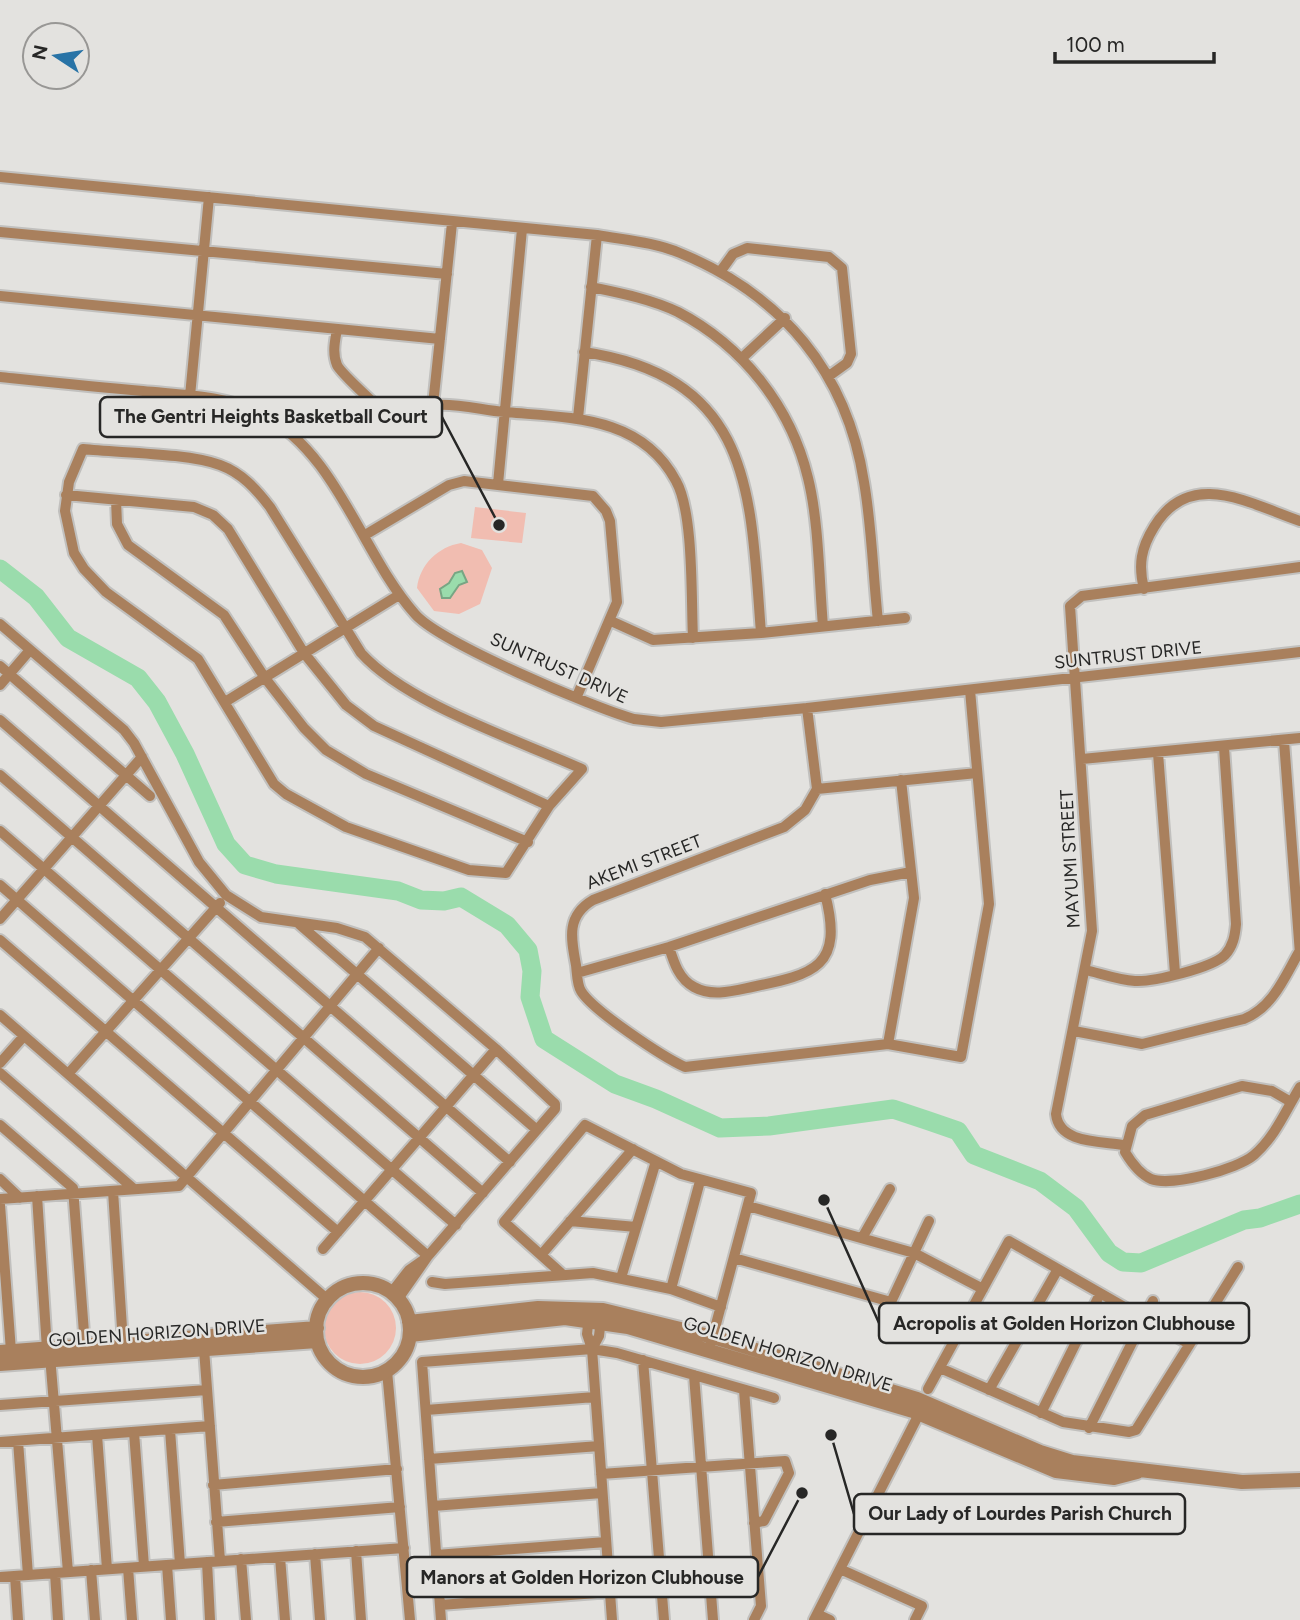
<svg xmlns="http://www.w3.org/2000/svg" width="1300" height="1620" font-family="Figtree,sans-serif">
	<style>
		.green { fill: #f1bdb1 }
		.water { fill: #9adcac; stroke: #78a684; stroke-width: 2 }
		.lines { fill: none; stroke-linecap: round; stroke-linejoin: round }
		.river { stroke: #9adcac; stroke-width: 19 }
		.minor-casing { stroke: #c1c0be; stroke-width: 14 }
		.tertiary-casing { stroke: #c1c0be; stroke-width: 18 }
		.minor { stroke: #a9805d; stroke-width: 10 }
		.tertiary { stroke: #a9805d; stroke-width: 14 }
		.labels { text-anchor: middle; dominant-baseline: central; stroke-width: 5; stroke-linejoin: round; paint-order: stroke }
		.street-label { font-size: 18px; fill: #272726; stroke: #e3e2df }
		.leader { fill: none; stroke: #272726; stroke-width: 2.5 }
		.callout-dot { fill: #272726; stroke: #e3e2df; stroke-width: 2.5 }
		.callout { fill: #e3e2df; stroke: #272726; stroke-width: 2.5 }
		.callout-label { font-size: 19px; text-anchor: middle; font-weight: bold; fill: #272726 }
	</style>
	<rect width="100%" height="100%" fill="#e3e2df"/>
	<path class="green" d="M 475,507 L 526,513 L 522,543 L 471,538 Z
		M 461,543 L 482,550 L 492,568 L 480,604 L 459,614 L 434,611 L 417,588 C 420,564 438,547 461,543 Z
		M324 1328a36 36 0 1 1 72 0a36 36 0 1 1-72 0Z"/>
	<path class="water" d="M 462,571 L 467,582 L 459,585 L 450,598 L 442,598 L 440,589 L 449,583 L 455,573 Z"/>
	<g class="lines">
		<path class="river" d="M 0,569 L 36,597 L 68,638 L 138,678 L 157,702 L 185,754 L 226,844 L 245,865 L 276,874 L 398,891 L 421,900 L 444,901 L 461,897 L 507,925 L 528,950 L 532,971 L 530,997 L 544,1039 L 615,1084 L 656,1099 L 720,1128 L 769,1126 L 893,1109 L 929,1121 L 958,1131 L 974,1155 L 1040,1181 L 1076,1208 L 1109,1253 L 1123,1262 L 1141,1263 L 1244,1220 L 1260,1218 L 1300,1204"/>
		<g class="minor-casing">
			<path id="minor" d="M 0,177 L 597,235 C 624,240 654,242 680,253 C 782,295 847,372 864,482 C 872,528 873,575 878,621
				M 0,232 L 447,274
				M 720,272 L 733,254 L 747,248 L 829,257 L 842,268 L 851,354 L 847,363 L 829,376
				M 591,287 C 620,293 651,299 678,312 C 743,346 791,407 808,478 C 819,522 819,580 823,626
				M 0,296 L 440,339
				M 337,329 C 335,341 332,353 337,365 C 340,372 391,421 398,422 C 412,423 422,406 435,405 C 457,403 482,410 504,412 C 569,418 641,415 676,481 C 694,513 691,599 693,638
				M 584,352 C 754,378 750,493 761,633
				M 742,358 L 785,318
				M 0,377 C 48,382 95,387 143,391 C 182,395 226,395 262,414 C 338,454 361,553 415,614 C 439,642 594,708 634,719 L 661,722 L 807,708 L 1300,652
				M 190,396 L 209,197
				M 433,405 L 452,223
				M 578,418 L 597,235
				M 83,449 C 120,453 188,453 220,465 C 242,473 256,489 270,507 L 361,653 C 407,704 518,740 582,769 L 549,806 L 506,873 L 469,870 L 346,827 L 286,794 L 274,784 L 198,659 L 106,592 L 84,569 L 74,553 L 65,511 L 69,482 Z
				M 498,484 L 522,229
				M 66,495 L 194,507 L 213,515 L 228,529 L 304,653 L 346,705 L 374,726 L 549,806
				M 116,500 L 117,524 L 128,545 L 224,615 L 265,678 L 304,728 L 326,750 L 366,774 L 528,842
				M 365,535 L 449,485 L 464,481 L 593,496 L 606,511 L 610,521 L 617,602 L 577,696
				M 1144,589 C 1138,565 1141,548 1154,527 C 1190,467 1250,504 1300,521
				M 611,621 L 653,640 L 761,633 L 905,618
				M 0,624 L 124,730 L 134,743 L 199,862 L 226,895 L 261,917 L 337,928 L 365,937 L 496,1049 L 555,1104 L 555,1109 L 428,1256 L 398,1299
				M 0,666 L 150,796
				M 0,685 L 30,650
				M 225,702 L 399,595
				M 807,708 L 817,789 L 805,810 L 784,827 L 593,900 C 566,916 571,938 576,965 C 577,973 577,985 581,991 C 592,1010 663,1057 685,1067 L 888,1044 L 961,1057 L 989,904 L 970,690
				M 0,720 L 510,1162
				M 1284,741 L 1300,954
				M 1158,753 L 1175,973
				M 1082,759 L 1300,738
				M 0,775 L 483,1193
				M 817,789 L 977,773
				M 0,831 L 456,1225
				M 0,885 L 428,1256
				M 0,919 L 142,757
				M 299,924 L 537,1130
				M 0,940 L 338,1232
				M 669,947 C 674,963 679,979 694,987 C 712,997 733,991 752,987 C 815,974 844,967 825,894
				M 1086,970 C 1102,974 1119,980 1135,981 C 1153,982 1212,968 1225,955 C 1233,946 1235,936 1236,924 L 1224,747
				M 577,973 L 669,947 L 870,880 L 911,872
				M 0,1015 L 328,1300
				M 1074,1031 L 1142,1044 L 1244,1019 C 1273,1007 1284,978 1299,952
				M 888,1044 L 914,898 L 901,780
				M 0,1063 L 24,1036
				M 0,1073 L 134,1189
				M 68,1074 L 220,903
				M 1291,1102 L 1272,1091 L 1242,1086 L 1145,1115 L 1132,1126 L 1125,1152 C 1131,1162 1140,1174 1151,1179 C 1172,1187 1238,1169 1254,1155 C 1275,1137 1286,1110 1300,1087
				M 0,1125 L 73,1188 L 85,1346
				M 1124,1145 C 1101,1141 1059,1144 1056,1114 L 1092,931 L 1070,606 L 1082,596 L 1300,567
				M 0,1179 L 20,1198
				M 113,1191 L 123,1343
				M 37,1196 L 47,1349
				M 0,1199 L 179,1186 L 379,948
				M 0,1205 L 11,1351
				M 748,1206 L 914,1253 L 983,1289
				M 570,1221 L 636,1227
				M 862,1238 L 890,1189
				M 323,1249 L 496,1049
				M 541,1255 L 633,1149
				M 734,1258 L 891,1302 L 929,1221
				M 561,1273 L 504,1222 L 585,1125 L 681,1174 L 751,1193 L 711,1343
				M 621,1278 L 656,1161
				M 432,1282 L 445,1284 L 593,1273 L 671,1289 L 721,1307
				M 671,1289 L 700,1181
				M 391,1293 L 409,1270 L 426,1258
				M 589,1316 L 587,1334 L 592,1349 L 612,1620
				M 204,1349 L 220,1561
				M 592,1349 L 599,1336 L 601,1319
				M 643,1360 L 664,1620
				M 51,1368 L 68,1572
				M 940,1368 L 1063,1422 L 1129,1432 L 1136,1430 L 1238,1267
				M 387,1371 L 410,1620
				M 694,1375 L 713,1620
				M 928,1389 L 1009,1241 L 1189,1344
				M 744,1390 L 761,1606 L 754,1620
				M 989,1390 L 1058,1269
				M 0,1405 L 207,1390
				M 426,1410 L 595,1397
				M 1041,1413 L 1100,1294
				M 1089,1428 L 1153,1301
				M 170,1430 L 180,1564
				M 134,1432 L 144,1566
				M 97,1435 L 107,1569
				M 18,1441 L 28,1575
				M 0,1442 L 210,1426
				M 429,1459 L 599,1446
				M 601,1474 L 785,1461 L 789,1473 L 764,1521 L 754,1523
				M 213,1485 L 397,1469
				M 433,1506 L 602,1493
				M 216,1522 L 400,1507
				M 356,1551 L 361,1620
				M 315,1554 L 320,1620
				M 436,1555 L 606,1542
				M 280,1557 L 285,1620
				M 241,1559 L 246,1620
				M 207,1562 L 210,1620
				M 167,1565 L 171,1620
				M 128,1568 L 132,1620
				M 840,1569 L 922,1606 L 915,1620
				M 91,1570 L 95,1620
				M 55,1573 L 58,1620
				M 15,1576 L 18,1620
				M 0,1577 L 404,1548
				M 440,1605 L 610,1592
				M 817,1614 L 830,1620
				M 441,1620 L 422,1362 L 592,1349 L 617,1353 L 774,1398
				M 814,1620 L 919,1414"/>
		</g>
		<g class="tertiary-casing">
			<path id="tertiary" d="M316 1330a47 47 0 1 1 94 0a47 47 0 1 1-94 0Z
				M 409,1322 L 538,1308 L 603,1310 L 713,1337 L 917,1399 L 1040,1452 L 1072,1462 L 1242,1482 L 1300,1480
				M 410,1335 L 565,1318 L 628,1327 L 913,1411 L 1056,1471 L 1114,1478 L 1137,1472
				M 0,1352 L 317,1328
				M 0,1364 L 317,1341"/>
		</g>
		<use href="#minor" class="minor"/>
		<use href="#tertiary" class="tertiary"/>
	</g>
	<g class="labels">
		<g class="street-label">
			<text transform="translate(1128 655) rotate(-6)">SUNTRUST DRIVE</text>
			<text transform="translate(559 668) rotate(24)">SUNTRUST DRIVE</text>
			<text transform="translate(1070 859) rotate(-93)">MAYUMI STREET</text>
			<text transform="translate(644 862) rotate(-21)">AKEMI STREET</text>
			<text transform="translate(157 1333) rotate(-4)">GOLDEN HORIZON DRIVE</text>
			<text transform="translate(788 1354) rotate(17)">GOLDEN HORIZON DRIVE</text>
		</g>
	</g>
	<path class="leader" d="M499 525L442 417M824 1200L879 1323M831 1435L854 1514M802 1493L758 1577"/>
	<g class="callout-dot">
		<circle cx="499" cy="525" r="7"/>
		<circle cx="824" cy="1200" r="7"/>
		<circle cx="831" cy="1435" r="7"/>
		<circle cx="802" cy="1493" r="7"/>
	</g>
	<g class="callout">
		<rect x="100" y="397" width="342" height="40" rx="7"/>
		<rect x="879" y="1303" width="370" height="40" rx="7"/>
		<rect x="854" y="1494" width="331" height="40" rx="7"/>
		<rect x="407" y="1557" width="351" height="40" rx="7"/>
	</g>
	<g class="callout-label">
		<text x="271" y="423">The Gentri Heights Basketball Court</text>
		<text x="1064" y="1330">Acropolis at Golden Horizon Clubhouse</text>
		<text x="1020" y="1520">Our Lady of Lourdes Parish Church</text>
		<text x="582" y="1584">Manors at Golden Horizon Clubhouse</text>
	</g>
	<g transform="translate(56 56) rotate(282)"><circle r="33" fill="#e3e2df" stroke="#989795" stroke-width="2"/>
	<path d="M0-5L12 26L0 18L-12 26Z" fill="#2873a6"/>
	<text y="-10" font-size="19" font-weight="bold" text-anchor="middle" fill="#272726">N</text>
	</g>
	<path d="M1055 52v10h159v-10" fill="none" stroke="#272726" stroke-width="3.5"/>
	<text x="1066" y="52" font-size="21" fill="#272726" stroke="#e3e2df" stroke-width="5" paint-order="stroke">100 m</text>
</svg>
